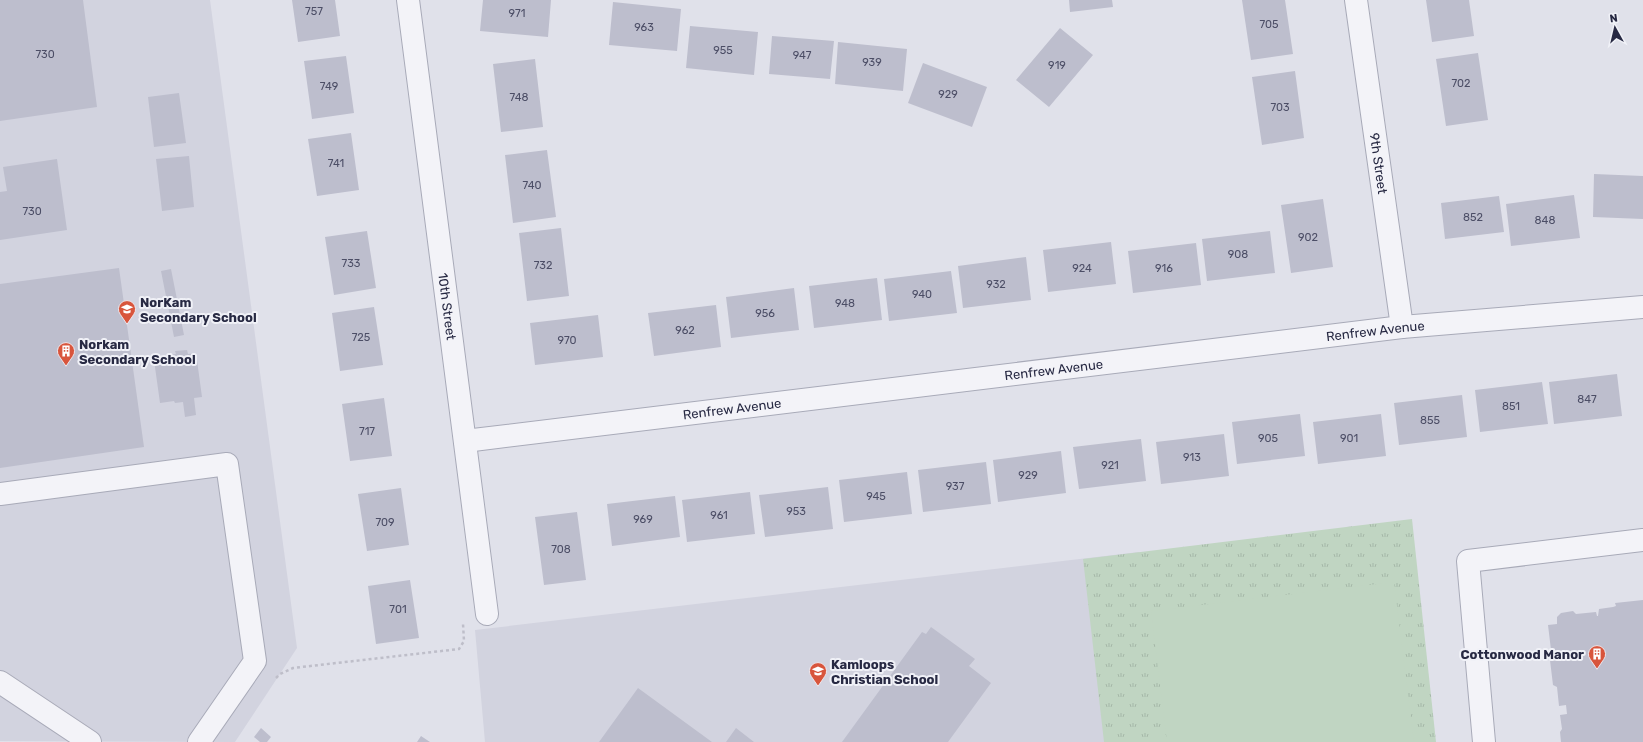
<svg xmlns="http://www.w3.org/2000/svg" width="1643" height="742" font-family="Rubik,sans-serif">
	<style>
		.built { fill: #d2d3df }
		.grass { fill: url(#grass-tufts) }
		.pitch { fill: #c0d5c2 }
		.building { fill: #bdbecd }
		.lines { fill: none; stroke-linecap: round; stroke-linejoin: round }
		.minor-casing { stroke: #a8aab8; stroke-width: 24 }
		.path { stroke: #bebec9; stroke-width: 2.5; stroke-dasharray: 3 3; stroke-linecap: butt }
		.minor { stroke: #f3f3f8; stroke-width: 22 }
		.labels { text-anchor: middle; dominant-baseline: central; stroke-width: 4; stroke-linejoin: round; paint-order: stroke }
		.number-label { font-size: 11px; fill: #4c4e66 }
		.street-label { font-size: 13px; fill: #272943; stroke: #f0f1f7 }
		.poi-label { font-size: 13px; font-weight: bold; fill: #272943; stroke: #f0f1f7; text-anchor: start }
	</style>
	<defs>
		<pattern id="grass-tufts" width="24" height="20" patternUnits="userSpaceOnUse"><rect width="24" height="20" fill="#c0d5c2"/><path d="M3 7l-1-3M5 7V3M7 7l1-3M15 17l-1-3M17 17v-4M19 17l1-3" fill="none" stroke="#a5b7a8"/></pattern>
	</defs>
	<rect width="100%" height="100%" fill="#e0e1ea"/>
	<path class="built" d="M 0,0 L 210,0 L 297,648 L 235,742 L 0,741 Z
		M 1139,552 L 1162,742 L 485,742 L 475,630 Z"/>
	<path class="grass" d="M 1412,519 L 1436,742 L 1104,742 L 1083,559 Z"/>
	<path class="pitch" d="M 1394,582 L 1414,742 L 1167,742 L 1151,611 Z"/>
	<path class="building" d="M 0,0 L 83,0 L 97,107 L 0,121 Z
		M 292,0 L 335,0 L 340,36 L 298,42 Z
		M 483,0 L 551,0 L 548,37 L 480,31 Z
		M 1069,0 L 1112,0 L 1113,7 L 1070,12 Z
		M 1242,0 L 1285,0 L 1293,54 L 1251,60 Z
		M 1426,0 L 1469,0 L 1474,36 L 1432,42 Z
		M 613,2 L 681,9 L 677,51 L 609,45 Z
		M 690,26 L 758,32 L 754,75 L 686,68 Z
		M 1060,28 L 1093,55 L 1049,107 L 1016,80 Z
		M 772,36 L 834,41 L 830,79 L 769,74 Z
		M 838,42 L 907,49 L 903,91 L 835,84 Z
		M 1478,53 L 1488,120 L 1446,126 L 1436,59 Z
		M 346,56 L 354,113 L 312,119 L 304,61 Z
		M 535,59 L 543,127 L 501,132 L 493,64 Z
		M 923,63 L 987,87 L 972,127 L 908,103 Z
		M 1295,71 L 1304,138 L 1262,145 L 1252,77 Z
		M 179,93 L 186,143 L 154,147 L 148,97 Z
		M 351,133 L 359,190 L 317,196 L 308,139 Z
		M 547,150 L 556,217 L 513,223 L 505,155 Z
		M 189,156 L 194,207 L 162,211 L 156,159 Z
		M 57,159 L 67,230 L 0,240 L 0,192 L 7,191 L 3,167 Z
		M 1594,174 L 1643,176 L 1643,219 L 1593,217 Z
		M 1574,195 L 1580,238 L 1511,246 L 1506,204 Z
		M 1499,196 L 1504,232 L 1445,239 L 1441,203 Z
		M 1323,199 L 1333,267 L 1291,273 L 1281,205 Z
		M 561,228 L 569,296 L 527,301 L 519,233 Z
		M 367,231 L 376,288 L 334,295 L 325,237 Z
		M 1270,231 L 1275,273 L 1207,281 L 1202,239 Z
		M 1111,242 L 1116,284 L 1048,292 L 1043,250 Z
		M 1196,243 L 1201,285 L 1133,293 L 1128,251 Z
		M 1026,257 L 1031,300 L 963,308 L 958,266 Z
		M 119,268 L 144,447 L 0,468 L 0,284 Z
		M 171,269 L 184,335 L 174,337 L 161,271 Z
		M 951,271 L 957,313 L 889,321 L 884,279 Z
		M 877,278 L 882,320 L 814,328 L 809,286 Z
		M 794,288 L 799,330 L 731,338 L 726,297 Z
		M 716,305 L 721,347 L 654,356 L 648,313 Z
		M 374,307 L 383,365 L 340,371 L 332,313 Z
		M 598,315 L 603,357 L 535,365 L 530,323 Z
		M 187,350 L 188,354 L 196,353 L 202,397 L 194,398 L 196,415 L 185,417 L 183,402 L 175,403 L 174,401 L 160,403 L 154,360 L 169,358 L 169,355 L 176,354 L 175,351 Z
		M 1617,374 L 1622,416 L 1554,424 L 1549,382 Z
		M 1542,382 L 1548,424 L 1480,432 L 1475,390 Z
		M 1462,395 L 1467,437 L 1399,445 L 1394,403 Z
		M 384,398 L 392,456 L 350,461 L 342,404 Z
		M 1300,414 L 1305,456 L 1237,464 L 1232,422 Z
		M 1381,414 L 1386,456 L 1318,464 L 1313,422 Z
		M 1224,434 L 1229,476 L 1161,484 L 1156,442 Z
		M 1141,439 L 1146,481 L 1079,489 L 1073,447 Z
		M 1061,451 L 1066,493 L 998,502 L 993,460 Z
		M 986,462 L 991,504 L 923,512 L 918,470 Z
		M 907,472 L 912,514 L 844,522 L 839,480 Z
		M 828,487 L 833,529 L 765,537 L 759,495 Z
		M 401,488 L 409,545 L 367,551 L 358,494 Z
		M 750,492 L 755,534 L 687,542 L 682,500 Z
		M 675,496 L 680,537 L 612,546 L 607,504 Z
		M 577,512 L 586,580 L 544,585 L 535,517 Z
		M 410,580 L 419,638 L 376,644 L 368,586 Z
		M 1643,600 L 1643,742 L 1561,742 L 1560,732 L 1562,729 L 1560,715 L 1567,714 L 1566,705 L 1559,706 L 1557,687 L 1553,685 L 1549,652 L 1551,652 L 1551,650 L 1548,625 L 1557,624 L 1557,617 L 1561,613 L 1573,611 L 1576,614 L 1596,612 L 1597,616 L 1598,616 L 1599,609 L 1613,607 L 1616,606 L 1615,603 Z
		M 931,627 L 975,659 L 969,666 L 991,683 L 948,742 L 842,742 L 922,632 L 926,634 Z
		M 638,688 L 712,742 L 599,742 Z
		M 261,728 L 271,737 L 267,742 L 260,742 L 254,737 Z
		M 736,728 L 754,742 L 726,742 Z
		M 421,736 L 430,742 L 417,742 Z"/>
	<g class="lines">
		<g class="minor-casing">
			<g id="minor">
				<path id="s1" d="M 408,0 L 487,614"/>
				<path id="s2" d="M 1356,0 L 1402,327"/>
				<path id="s3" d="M 465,441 L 1402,327 L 1643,307"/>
				<path d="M 0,494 L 227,464 L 255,661 L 199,742"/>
				<path d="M 0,682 L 90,742"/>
				<path d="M 1484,742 L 1468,561 L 1643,540"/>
			</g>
		</g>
		<path class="path" d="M 276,678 L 280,674 L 293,668 L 459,649 L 464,641 L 463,624"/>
		<use href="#minor" class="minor"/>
	</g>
	<defs>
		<g id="school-pin" transform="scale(0.9)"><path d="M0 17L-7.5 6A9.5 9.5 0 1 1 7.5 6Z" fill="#d8553c" stroke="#f0f1f7"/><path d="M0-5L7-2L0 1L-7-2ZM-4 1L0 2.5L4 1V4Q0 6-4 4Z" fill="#fff"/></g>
		<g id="building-pin" transform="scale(0.9)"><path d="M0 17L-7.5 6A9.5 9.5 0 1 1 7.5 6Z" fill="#d8553c" stroke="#f0f1f7"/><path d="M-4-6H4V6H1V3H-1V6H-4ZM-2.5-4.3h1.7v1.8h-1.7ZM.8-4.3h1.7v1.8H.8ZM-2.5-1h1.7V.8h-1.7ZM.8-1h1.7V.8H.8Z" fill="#fff"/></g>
	</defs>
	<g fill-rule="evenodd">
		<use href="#school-pin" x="127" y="309"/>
		<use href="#building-pin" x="66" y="351"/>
		<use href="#building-pin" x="1597" y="654"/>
		<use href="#school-pin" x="818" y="671"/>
	</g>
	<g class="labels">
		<g class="number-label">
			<text x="314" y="11">757</text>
			<text x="517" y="13">971</text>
			<text x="1269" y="24">705</text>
			<text x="644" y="27">963</text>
			<text x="723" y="50">955</text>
			<text x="45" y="54">730</text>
			<text x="802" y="55">947</text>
			<text x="872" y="62">939</text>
			<text x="1057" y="65">919</text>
			<text x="1461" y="83">702</text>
			<text x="329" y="86">749</text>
			<text x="948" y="94">929</text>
			<text x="519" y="97">748</text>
			<text x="1280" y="107">703</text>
			<text x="336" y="163">741</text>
			<text x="532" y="185">740</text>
			<text x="32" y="211">730</text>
			<text x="1473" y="217">852</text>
			<text x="1545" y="220">848</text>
			<text x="1308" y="237">902</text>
			<text x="1238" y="254">908</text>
			<text x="351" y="263">733</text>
			<text x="543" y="265">732</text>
			<text x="1082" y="268">924</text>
			<text x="1164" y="268">916</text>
			<text x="996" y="284">932</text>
			<text x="922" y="294">940</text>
			<text x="845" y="303">948</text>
			<text x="765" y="313">956</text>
			<text x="685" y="330">962</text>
			<text x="361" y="337">725</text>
			<text x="567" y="340">970</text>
			<text x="1587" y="399">847</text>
			<text x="1511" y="406">851</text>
			<text x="1430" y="420">855</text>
			<text x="367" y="431">717</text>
			<text x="1268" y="438">905</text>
			<text x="1349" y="438">901</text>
			<text x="1192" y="457">913</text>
			<text x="1110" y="465">921</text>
			<text x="1028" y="475">929</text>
			<text x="955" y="486">937</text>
			<text x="876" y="496">945</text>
			<text x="796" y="511">953</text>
			<text x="719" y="515">961</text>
			<text x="643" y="519">969</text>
			<text x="385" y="522">709</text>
			<text x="561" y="549">708</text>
			<text x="398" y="609">701</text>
		</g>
		<g class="street-label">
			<text stroke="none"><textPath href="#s2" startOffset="165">9th Street</textPath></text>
			<text stroke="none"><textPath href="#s1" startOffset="309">10th Street</textPath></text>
			<text stroke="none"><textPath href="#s3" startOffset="917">Renfrew Avenue</textPath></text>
			<text stroke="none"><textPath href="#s3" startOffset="593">Renfrew Avenue</textPath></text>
			<text stroke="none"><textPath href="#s3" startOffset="269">Renfrew Avenue</textPath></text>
		</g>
		<g class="poi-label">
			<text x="140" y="302">NorKam<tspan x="140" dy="15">Secondary School</tspan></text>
			<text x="79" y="344">Norkam<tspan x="79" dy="15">Secondary School</tspan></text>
			<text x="1584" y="654" text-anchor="end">Cottonwood Manor</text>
			<text x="831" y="664">Kamloops<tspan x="831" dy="15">Christian School</tspan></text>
		</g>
	</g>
	<g transform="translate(1615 28) rotate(352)" stroke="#f0f1f7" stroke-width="3" paint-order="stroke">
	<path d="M0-3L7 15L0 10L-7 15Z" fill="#272943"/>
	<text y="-6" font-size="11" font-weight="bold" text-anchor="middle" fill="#272943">N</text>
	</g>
</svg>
